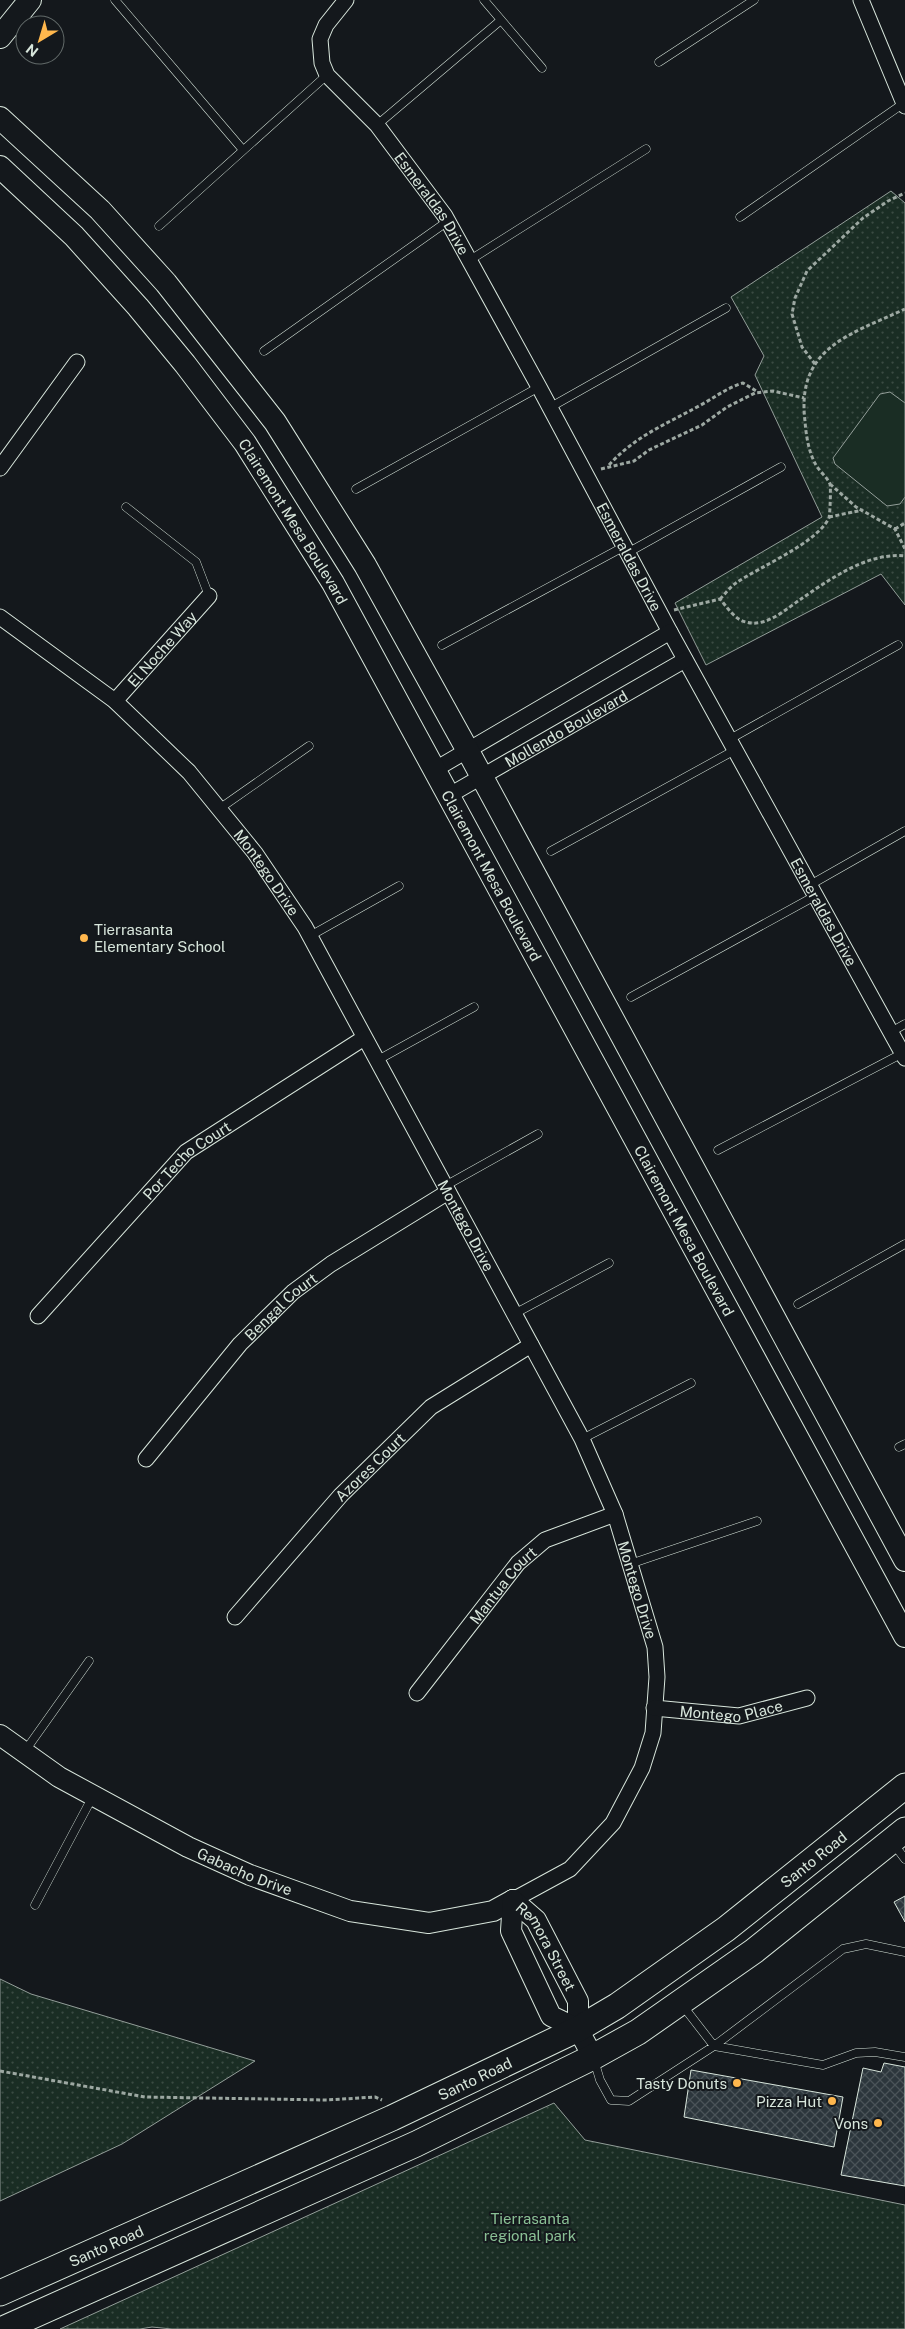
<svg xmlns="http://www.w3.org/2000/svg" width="905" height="2329" font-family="'Public Sans',sans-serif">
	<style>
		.grass { fill: url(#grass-dots); stroke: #939e99 }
		.garden { fill: #1a2d24; stroke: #939e99 }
		.building { fill: url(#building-cross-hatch); stroke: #d8e6dc }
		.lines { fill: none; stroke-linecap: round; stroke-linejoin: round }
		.service-casing { stroke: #d8e6dc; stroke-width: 9 }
		.minor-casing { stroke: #d8e6dc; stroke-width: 17 }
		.tertiary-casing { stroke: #d8e6dc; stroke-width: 22 }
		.secondary-casing { stroke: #d8e6dc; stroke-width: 24 }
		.primary-casing { stroke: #d8e6dc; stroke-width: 27 }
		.path { stroke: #9da8a2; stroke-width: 3; stroke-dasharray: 4 2.5; stroke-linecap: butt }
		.service { stroke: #14181c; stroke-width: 8 }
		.minor { stroke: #14181c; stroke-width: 15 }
		.tertiary { stroke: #14181c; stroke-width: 20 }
		.secondary { stroke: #14181c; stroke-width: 22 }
		.primary { stroke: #14181c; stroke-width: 25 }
		.poi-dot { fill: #ffb74d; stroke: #14181c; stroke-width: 2 }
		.labels { text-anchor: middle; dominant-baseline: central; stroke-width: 4; stroke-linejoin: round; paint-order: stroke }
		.street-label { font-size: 15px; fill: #d8e6dc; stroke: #14181c }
		.poi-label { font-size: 15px; fill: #d8e6dc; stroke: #14181c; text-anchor: end }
		.park-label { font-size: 15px; fill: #8ac095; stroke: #14181c }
	</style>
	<defs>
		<pattern id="grass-dots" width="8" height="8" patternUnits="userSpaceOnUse" patternTransform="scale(1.25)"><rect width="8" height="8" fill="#1a2d24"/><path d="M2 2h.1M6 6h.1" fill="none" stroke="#3b4b43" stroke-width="1.8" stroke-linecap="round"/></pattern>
		<pattern id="building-cross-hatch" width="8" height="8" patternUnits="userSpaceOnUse" patternTransform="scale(1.25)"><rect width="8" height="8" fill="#2c363c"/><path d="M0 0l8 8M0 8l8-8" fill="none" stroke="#4a5358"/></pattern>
	</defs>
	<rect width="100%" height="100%" fill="#14181c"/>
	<path class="grass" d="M 891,191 L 905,203 L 905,605 L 881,574 L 706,665 L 675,603 L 822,517 L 755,375 L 764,356 L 731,297 Z
		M 0,1979 L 31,1994 L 255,2061 L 122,2144 L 0,2201 Z
		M 554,2103 L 585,2140 L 905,2205 L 905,2329 L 172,2329 L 152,2327 L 140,2329 L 60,2329 Z"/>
	<path class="garden" d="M 890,392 L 905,403 L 905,497 L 900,504 L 887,506 L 835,464 L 833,458 L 880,394 Z"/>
	<path class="building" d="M 905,1896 L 905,1922 L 894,1902 Z
		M 884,2063 L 905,2067 L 905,2186 L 841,2175 L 863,2068 L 881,2072 Z
		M 691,2070 L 843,2097 L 834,2147 L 684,2117 Z"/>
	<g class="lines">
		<g class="service-casing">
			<path id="service" d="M 115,0 L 243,150
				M 484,0 L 542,68
				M 659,62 L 754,0
				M 377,125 L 501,20
				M 740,217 L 904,103
				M 159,226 L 327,75
				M 470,260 L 646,149
				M 264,351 L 448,221
				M 549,408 L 726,308
				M 356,489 L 539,387
				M 126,507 L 196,562 L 209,596
				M 629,552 L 781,467
				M 442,645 L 625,546
				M 730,739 L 898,645
				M 219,809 L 309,746
				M 551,851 L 735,750
				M 810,885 L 905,831
				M 310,936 L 399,886
				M 631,997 L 815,896
				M 891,1032 L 905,1024
				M 376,1061 L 474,1007
				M 718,1150 L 903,1053
				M 445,1186 L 538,1134
				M 798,1304 L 905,1244
				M 514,1314 L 609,1263
				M 582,1439 L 691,1383
				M 899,1447 L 905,1444
				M 630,1564 L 757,1521
				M 25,1751 L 89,1661
				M 893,1843 L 905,1859
				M 35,1905 L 93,1796
				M 683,2006 L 714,2046 L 823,2065 L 856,2053 L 875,2052 L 905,2057
				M 594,2060 L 600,2080 L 611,2100 L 629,2101 L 714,2046 L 843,1949 L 866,1944 L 905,1952"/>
		</g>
		<g class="minor-casing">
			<g id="minor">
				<path id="s1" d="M 346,0 L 326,25 L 320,39 L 322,63 L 327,75 L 377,125 L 445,216 L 539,387 L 670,632 L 905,1058"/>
				<path d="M 861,0 L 905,106"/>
				<path d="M 0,468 L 77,362"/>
				<path id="s2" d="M 0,617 L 115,701 L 189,772 L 255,853 L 305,927 L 582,1439 L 615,1514 L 655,1647 L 657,1677 L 653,1733 L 642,1768 L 613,1823 L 570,1869 L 513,1900"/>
				<path id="s3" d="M 115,701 L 209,596"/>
				<path d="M 434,770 L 670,632"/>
				<path id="s4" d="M 448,796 L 685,660"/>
				<path id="s5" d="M 38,1316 L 186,1152 L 364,1038"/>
				<path id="s6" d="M 146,1459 L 240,1344 L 293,1292 L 331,1264 L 448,1192"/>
				<path id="s7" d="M 235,1617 L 341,1495 L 431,1407 L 531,1345"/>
				<path id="s8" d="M 417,1693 L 518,1563 L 545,1540 L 615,1514"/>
				<path id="s9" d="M 654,1708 L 739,1716 L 807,1698"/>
			</g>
		</g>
		<g class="tertiary-casing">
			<g id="tertiary">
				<path id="s10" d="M 0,1735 L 59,1777 L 188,1847 L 250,1875 L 350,1911 L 429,1923 L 493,1911 L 513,1900"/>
				<path id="s11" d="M 513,1900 L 536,1920 L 578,2001 L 578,2029 L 593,2057"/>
				<path d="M 513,1900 L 511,1931 L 551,2016 L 578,2029"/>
			</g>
		</g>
		<g class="secondary-casing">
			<g id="secondary">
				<path d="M 0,37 L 30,0"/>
				<path d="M 0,118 L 100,210 L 166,283 L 275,422 L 365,565 L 468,751 L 905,1560"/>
				<path id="s12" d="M 0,167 L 74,236 L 138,307 L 185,364 L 245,443 L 333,583 L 905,1636"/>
			</g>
		</g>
		<g class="primary-casing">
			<g id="primary">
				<path id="s13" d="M 0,2293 L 392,2118 L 578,2029 L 617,2006 L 726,1929 L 905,1786"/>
				<path d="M 3,2329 L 416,2144 L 593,2057 L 638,2032 L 754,1951 L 905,1830"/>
			</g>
		</g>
		<path class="path" d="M 815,364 L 802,347 L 792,314 L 795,298 L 807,271 L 863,218 L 888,201 L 905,193
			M 609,465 C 634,437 666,424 699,406 C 714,398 726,388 743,383 L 758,392
			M 601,469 L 634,461 L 649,450 L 702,425 L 727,407 L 755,393 L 773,391 L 804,398
			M 830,484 L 856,507 L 895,529 L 905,549
			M 829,517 L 863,510
			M 895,529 L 905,523
			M 720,599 C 725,594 730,587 736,583 C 759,567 817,543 829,518 C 830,515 831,487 830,484 C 827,477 820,472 816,465 C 809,453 806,436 805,421 C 796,348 849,335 905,309
			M 674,610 L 720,599 C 727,607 735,620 746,622 C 766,628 786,609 801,599 C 830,579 868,552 905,556
			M 0,2071 L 145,2097 L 327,2100 L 375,2097 L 382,2100"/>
		<use href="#service" class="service"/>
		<use href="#minor" class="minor"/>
		<use href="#tertiary" class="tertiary"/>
		<use href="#secondary" class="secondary"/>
		<use href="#primary" class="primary"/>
	</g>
	<g class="poi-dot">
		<circle cx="84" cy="938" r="5"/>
		<circle cx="737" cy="2083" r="5"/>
		<circle cx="832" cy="2101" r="5"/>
		<circle cx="878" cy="2123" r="5"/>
	</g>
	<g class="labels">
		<g class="street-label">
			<text stroke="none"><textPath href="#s1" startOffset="251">Esmeraldas Drive</textPath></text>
			<text stroke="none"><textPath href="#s12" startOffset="462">Clairemont Mesa Boulevard</textPath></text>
			<text stroke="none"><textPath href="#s1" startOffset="656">Esmeraldas Drive</textPath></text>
			<text stroke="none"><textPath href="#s3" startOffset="70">El Noche Way</textPath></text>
			<text stroke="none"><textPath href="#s4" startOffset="136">Mollendo Boulevard</textPath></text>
			<text stroke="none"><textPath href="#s2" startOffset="372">Montego Drive</textPath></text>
			<text stroke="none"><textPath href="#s12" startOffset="868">Clairemont Mesa Boulevard</textPath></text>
			<text stroke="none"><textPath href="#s1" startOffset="1061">Esmeraldas Drive</textPath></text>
			<text stroke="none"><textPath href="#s5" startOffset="216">Por Techo Court</textPath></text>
			<text stroke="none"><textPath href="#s2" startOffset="778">Montego Drive</textPath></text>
			<text stroke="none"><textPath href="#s12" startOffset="1272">Clairemont Mesa Boulevard</textPath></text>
			<text stroke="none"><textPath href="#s6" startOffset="204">Bengal Court</textPath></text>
			<text stroke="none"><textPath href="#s7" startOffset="202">Azores Court</textPath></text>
			<text stroke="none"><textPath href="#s8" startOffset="138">Mantua Court</textPath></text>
			<text stroke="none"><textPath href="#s2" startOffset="1182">Montego Drive</textPath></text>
			<text stroke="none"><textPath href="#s9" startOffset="78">Montego Place</textPath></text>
			<text stroke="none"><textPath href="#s13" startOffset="926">Santo Road</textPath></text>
			<text stroke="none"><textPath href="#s10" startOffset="281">Gabacho Drive</textPath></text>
			<text stroke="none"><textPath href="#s11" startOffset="58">Remora Street</textPath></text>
			<text stroke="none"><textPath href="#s13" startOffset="521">Santo Road</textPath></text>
			<text stroke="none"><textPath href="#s13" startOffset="116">Santo Road</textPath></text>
		</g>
		<g class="poi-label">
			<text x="94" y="929" text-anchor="start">Tierrasanta<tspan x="94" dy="17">Elementary School</tspan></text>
			<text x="727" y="2083">Tasty Donuts</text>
			<text x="822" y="2101">Pizza Hut</text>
			<text x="868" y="2123">Vons</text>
		</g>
		<g class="park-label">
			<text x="530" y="2218">Tierrasanta<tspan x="530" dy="17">regional park</tspan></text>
		</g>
	</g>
	<g transform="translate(40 40) rotate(218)"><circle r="24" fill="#14181c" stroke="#626a69"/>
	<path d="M0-4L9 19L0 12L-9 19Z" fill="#ffb74d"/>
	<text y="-8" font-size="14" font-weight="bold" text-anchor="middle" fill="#d8e6dc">N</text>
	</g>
</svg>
